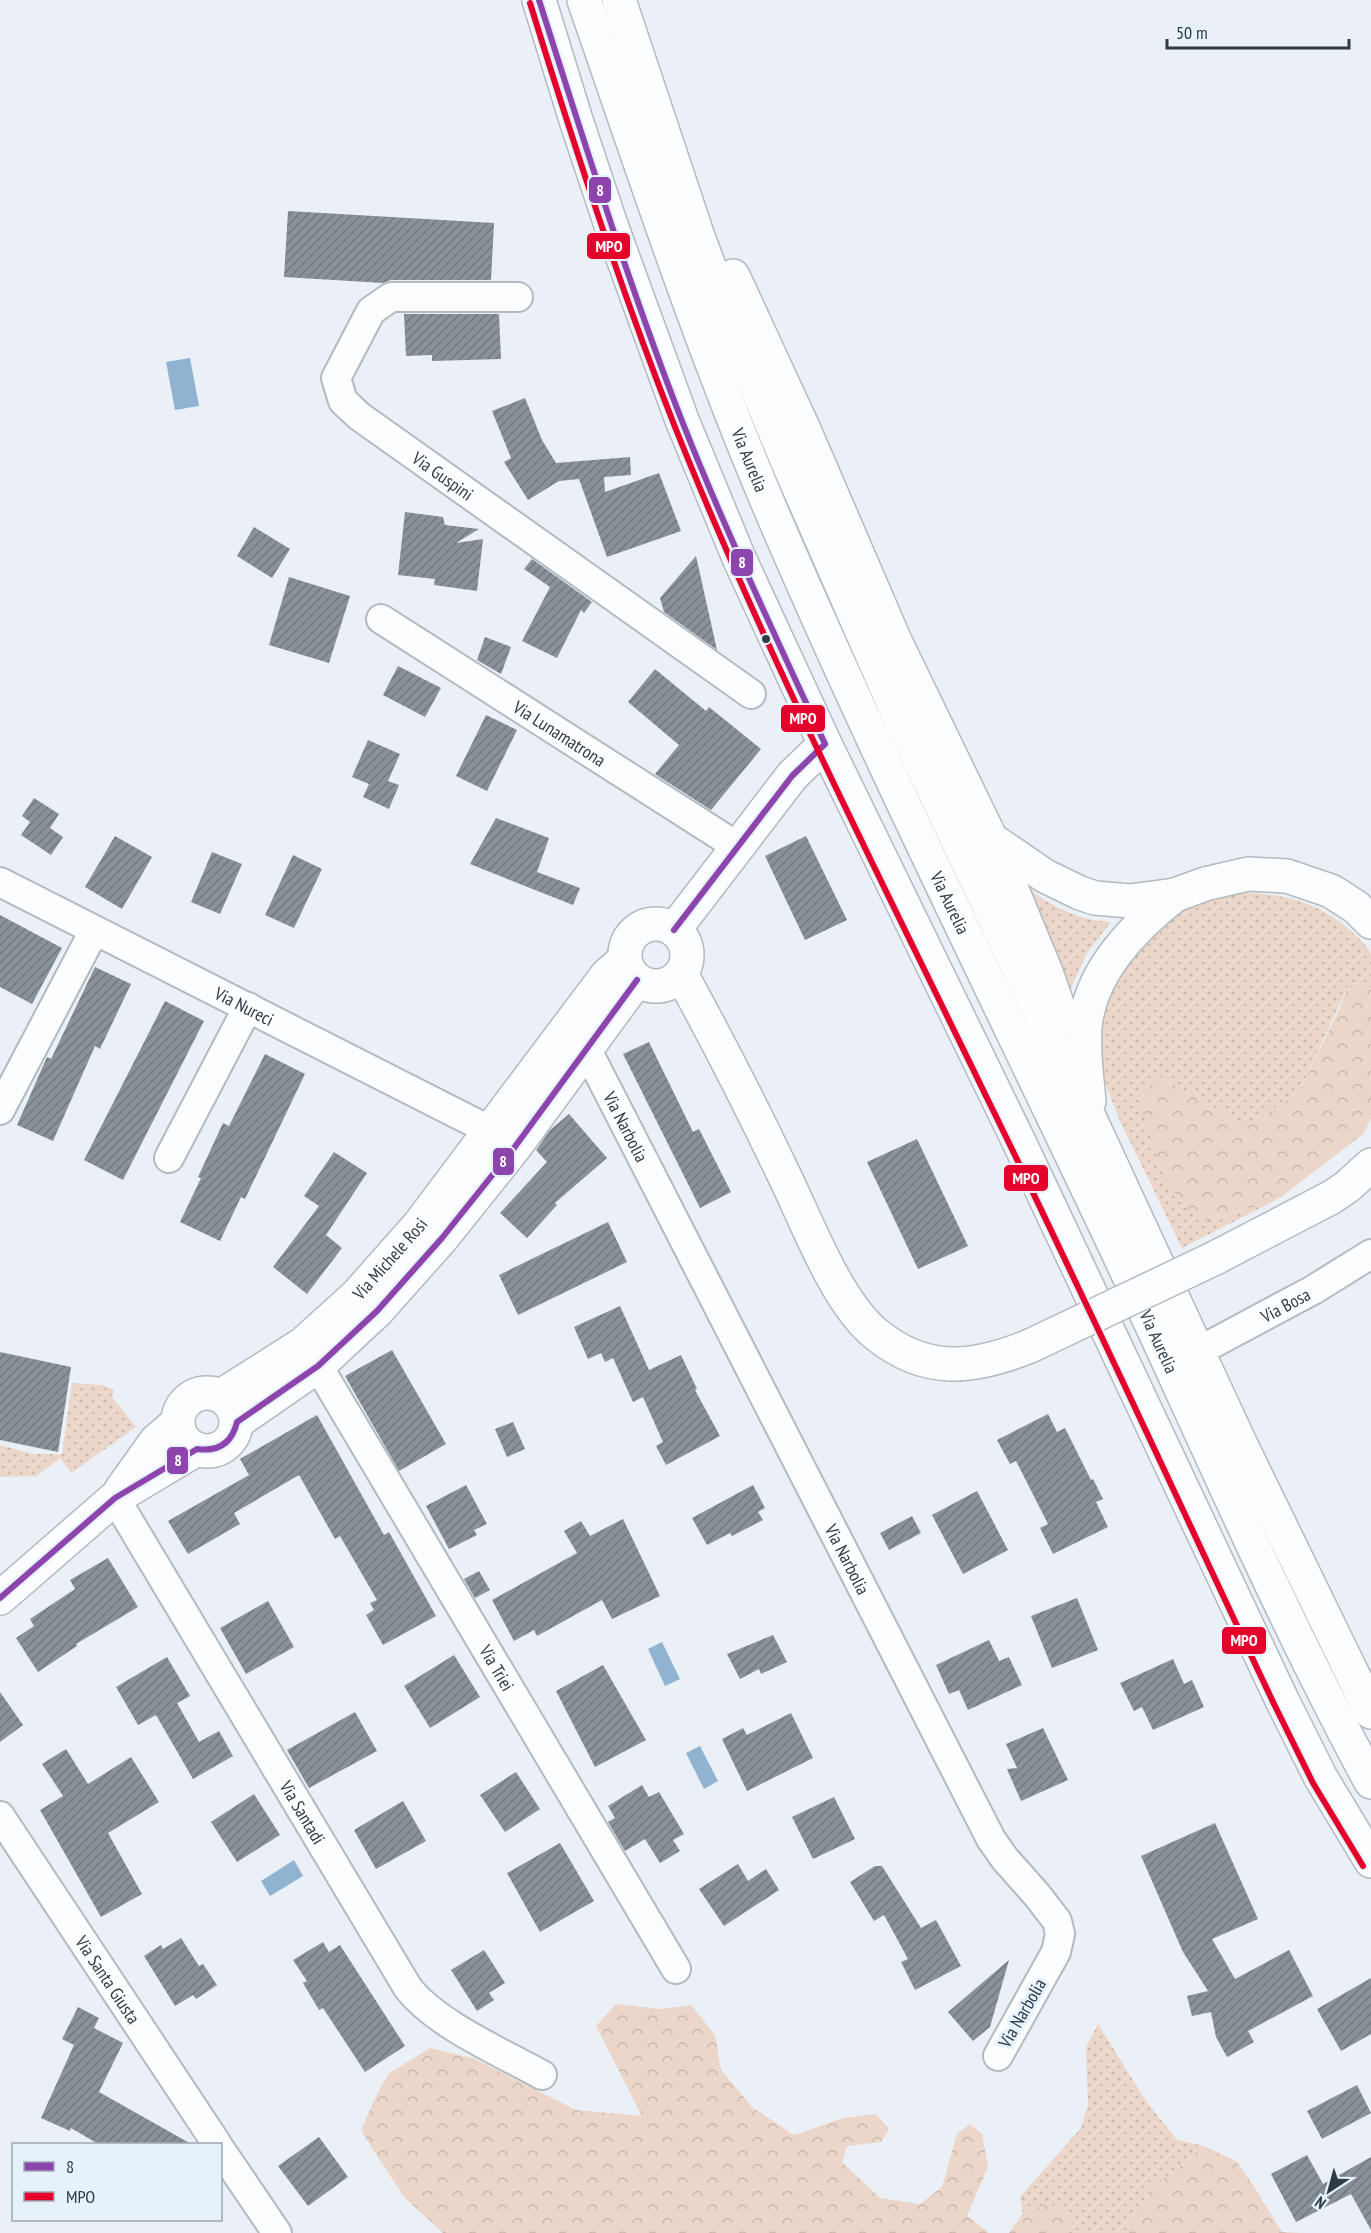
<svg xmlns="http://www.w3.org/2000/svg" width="1371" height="2233" font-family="'PT Sans Narrow',sans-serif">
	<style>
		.grass { fill: url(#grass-dots) }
		.forest { fill: url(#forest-crowns) }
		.water { fill: #8fb3d1 }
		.building { fill: url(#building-hatch) }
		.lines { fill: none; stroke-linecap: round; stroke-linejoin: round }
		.minor-casing { stroke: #b2bac1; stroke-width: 32 }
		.tertiary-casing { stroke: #b2bac1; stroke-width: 36 }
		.trunk-casing { stroke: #b2bac1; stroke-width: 36 }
		.minor { stroke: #fcfdfe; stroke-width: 28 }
		.tertiary { stroke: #fcfdfe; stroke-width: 33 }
		.trunk { stroke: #fcfdfe; stroke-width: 33 }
		.trunk-bridge-casing { stroke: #b2bac1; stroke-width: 36; stroke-linecap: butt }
		.trunk-bridge { stroke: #fcfdfe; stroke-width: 33 }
		.bus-1-casing { stroke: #e5f1fb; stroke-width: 10 }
		.bus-2-casing { stroke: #e5f1fb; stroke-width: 10 }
		.bus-1 { stroke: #8e44ad; stroke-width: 6 }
		.bus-2 { stroke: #e4002b; stroke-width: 6 }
		.bus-dot { fill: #2f3a45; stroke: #e5f1fb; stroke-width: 2 }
		.labels { text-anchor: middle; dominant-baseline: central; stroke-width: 6; stroke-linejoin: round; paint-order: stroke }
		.street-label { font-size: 18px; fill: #2f3a45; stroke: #e5f1fb }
		.line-badge { stroke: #e5f1fb; stroke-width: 2 }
		.badge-label { font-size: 16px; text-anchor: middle; font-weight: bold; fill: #fff }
	</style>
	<defs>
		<pattern id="grass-dots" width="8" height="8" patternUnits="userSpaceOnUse" patternTransform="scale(1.5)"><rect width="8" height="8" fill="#ebd6c9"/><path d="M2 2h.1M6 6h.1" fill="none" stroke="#cab8ae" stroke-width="1.8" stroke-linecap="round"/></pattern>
		<pattern id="forest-crowns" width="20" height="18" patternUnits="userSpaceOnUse" patternTransform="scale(1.5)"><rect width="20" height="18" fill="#ebd6c9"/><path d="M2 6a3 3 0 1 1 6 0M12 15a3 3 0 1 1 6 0" fill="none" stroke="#cab8ae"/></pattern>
		<pattern id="building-hatch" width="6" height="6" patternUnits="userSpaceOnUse" patternTransform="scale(1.5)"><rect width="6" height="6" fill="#8a9299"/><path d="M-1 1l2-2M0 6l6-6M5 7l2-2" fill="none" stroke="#71787f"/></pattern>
	</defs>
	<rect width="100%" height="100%" fill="#eaf0f6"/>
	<path class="grass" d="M 1020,883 C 1048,904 1075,920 1111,922 L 1087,953 L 1070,990 Z
		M 1240,893 C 1284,893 1322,903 1354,934 C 1360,939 1369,948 1371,955 C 1371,965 1371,978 1371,988 L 1350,982 L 1299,1092 L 1247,1126 L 1160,1077 L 1211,1221 L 1280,1198 L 1182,1248 L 1120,1121 L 1103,1077 L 1093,1028 L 1141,932 L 1187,907 L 1215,898 Z
		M 72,1383 L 102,1385 L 114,1390 L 112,1397 L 136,1427 L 71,1473 L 60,1458 L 37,1476 L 0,1477 L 0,1445 L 33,1454 L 62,1454 Z
		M 1098,2024 L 1146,2101 L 1177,2140 L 1204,2146 L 1155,2186 L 1130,2217 L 1129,2233 L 1072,2233 L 1071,2218 L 1049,2203 L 1023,2213 L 1020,2197 L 1081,2128 L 1088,2104 L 1086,2047 Z"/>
	<path class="forest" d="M 1350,982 L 1371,988 L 1371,1118 L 1364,1133 L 1280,1198 L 1211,1221 L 1195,1218 L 1164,1178 L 1138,1098 L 1160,1077 L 1247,1126 L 1299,1092 L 1339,1010 Z
		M 616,2004 L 661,2009 L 691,2005 L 715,2035 L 721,2070 L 752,2107 L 794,2135 L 844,2118 L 876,2114 L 889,2129 L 881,2142 L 847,2146 L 842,2162 L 880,2198 L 920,2204 L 942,2187 L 957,2134 L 970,2124 L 982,2134 L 988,2167 L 967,2216 L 989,2233 L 443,2233 L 404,2197 L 361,2131 L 373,2102 L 388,2074 L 430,2048 L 473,2058 L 576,2110 L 642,2116 L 596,2026 Z
		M 1204,2146 L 1236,2161 L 1253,2185 L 1282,2232 L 1302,2233 L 1129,2233 L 1130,2217 L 1155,2186 Z
		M 1049,2203 L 1071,2218 L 1072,2233 L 1009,2233 L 1023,2213 Z"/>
	<path class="water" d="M 190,358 L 199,406 L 175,410 L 166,362 Z
		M 662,1642 L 680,1679 L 665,1686 L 648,1649 Z
		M 700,1746 L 718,1781 L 704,1789 L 686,1753 Z
		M 294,1860 L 303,1876 L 270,1896 L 261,1881 Z"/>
	<path class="building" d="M 288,211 L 494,223 L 491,280 L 391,280 L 383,283 L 284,277 Z
		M 404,314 L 499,314 L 501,359 L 432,361 L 432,355 L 406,356 Z
		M 525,398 L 542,440 L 556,463 L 630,457 L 631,475 L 604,477 L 605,492 L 659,473 L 681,531 L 607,557 L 579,479 L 559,481 L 528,500 L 504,462 L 511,458 L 492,411 Z
		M 405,512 L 443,517 L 445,525 L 479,529 L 456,543 L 483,539 L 477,591 L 434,585 L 435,579 L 398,575 Z
		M 254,527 L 290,549 L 272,578 L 237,556 Z
		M 696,556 L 717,650 L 664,612 L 660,598 Z
		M 532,559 L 592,602 L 584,613 L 581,610 L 557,658 L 522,641 L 550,587 L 524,569 Z
		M 289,577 L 350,596 L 329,663 L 269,645 Z
		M 485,637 L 511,647 L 501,674 L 477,660 Z
		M 398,666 L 441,688 L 425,717 L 383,695 Z
		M 655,669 L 706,711 L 709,707 L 761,749 L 711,810 L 655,774 L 679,745 L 628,702 Z
		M 486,715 L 517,730 L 487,791 L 456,776 Z
		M 368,740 L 400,754 L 388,781 L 399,785 L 389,809 L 363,797 L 369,784 L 352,777 Z
		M 34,798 L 59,814 L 50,828 L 63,837 L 51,855 L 21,835 L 30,822 L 22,816 Z
		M 496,818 L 549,838 L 537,872 L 580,888 L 573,905 L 470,864 Z
		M 115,836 L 152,857 L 122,909 L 85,887 Z
		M 806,836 L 847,920 L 805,940 L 765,856 Z
		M 212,852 L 242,864 L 220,914 L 191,902 Z
		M 293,855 L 322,869 L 294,928 L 265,915 Z
		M 0,915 L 62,948 L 32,1004 L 0,987 Z
		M 95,967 L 131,984 L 100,1049 L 95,1046 L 53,1141 L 17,1125 L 47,1057 L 51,1059 Z
		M 165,1001 L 204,1021 L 123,1180 L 84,1160 Z
		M 649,1042 L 693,1132 L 699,1129 L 731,1192 L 700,1208 L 623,1054 Z
		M 265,1054 L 305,1074 L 245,1199 L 241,1197 L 220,1241 L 180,1222 L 201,1178 L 198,1177 L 223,1123 L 229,1126 Z
		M 569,1114 L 607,1158 L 555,1203 L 557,1205 L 527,1238 L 500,1213 L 547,1162 L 536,1150 L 550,1130 Z
		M 917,1139 L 968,1246 L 918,1269 L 867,1162 Z
		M 334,1152 L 367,1173 L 326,1235 L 342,1248 L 307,1294 L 273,1267 L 319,1206 L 304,1196 Z
		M 608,1222 L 627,1262 L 518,1315 L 499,1275 Z
		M 620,1306 L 649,1370 L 681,1355 L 697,1389 L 695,1390 L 720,1436 L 666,1465 L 656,1446 L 663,1442 L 643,1397 L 633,1402 L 613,1358 L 605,1362 L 601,1353 L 588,1359 L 574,1327 Z
		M 392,1350 L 446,1444 L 399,1471 L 345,1376 Z
		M 0,1352 L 71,1367 L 58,1452 L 0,1440 Z
		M 1048,1414 L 1057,1432 L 1065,1428 L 1091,1480 L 1093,1479 L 1103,1499 L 1096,1502 L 1108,1527 L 1053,1554 L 1040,1528 L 1048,1524 L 1016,1461 L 1010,1464 L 997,1440 Z
		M 317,1415 L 384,1535 L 389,1532 L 436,1616 L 383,1645 L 366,1615 L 374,1610 L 370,1603 L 377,1600 L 340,1536 L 335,1539 L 299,1475 L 234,1513 L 240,1524 L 188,1554 L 168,1521 L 249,1475 L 240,1459 Z
		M 513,1422 L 525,1449 L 507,1457 L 495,1429 Z
		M 466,1485 L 487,1524 L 474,1530 L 477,1535 L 449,1549 L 426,1506 Z
		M 753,1485 L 765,1508 L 758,1512 L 763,1520 L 732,1536 L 730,1533 L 707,1545 L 692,1518 Z
		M 977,1491 L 1008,1550 L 963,1574 L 932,1515 Z
		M 912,1516 L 921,1533 L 889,1550 L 880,1533 Z
		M 623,1519 L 660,1596 L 612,1619 L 602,1600 L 537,1636 L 534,1630 L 514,1641 L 492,1600 L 577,1553 L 564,1531 L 581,1521 L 590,1536 Z
		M 108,1558 L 138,1607 L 76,1644 L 77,1646 L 38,1672 L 16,1638 L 34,1626 L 30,1619 L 75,1589 L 70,1580 Z
		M 479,1571 L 490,1590 L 475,1598 L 464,1579 Z
		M 1077,1598 L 1098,1650 L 1052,1668 L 1031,1616 Z
		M 268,1601 L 294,1647 L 246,1674 L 220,1628 Z
		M 773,1635 L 787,1662 L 761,1674 L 759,1669 L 740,1679 L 727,1654 Z
		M 989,1640 L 999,1661 L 1009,1657 L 1022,1685 L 968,1710 L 959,1690 L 949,1694 L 936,1665 Z
		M 454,1655 L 480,1697 L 430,1728 L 404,1686 Z
		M 167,1657 L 190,1696 L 177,1703 L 199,1742 L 219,1731 L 233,1756 L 193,1779 L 156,1715 L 138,1725 L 116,1687 Z
		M 1173,1659 L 1184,1684 L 1192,1680 L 1204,1707 L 1153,1730 L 1142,1707 L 1134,1711 L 1120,1683 Z
		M 603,1665 L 646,1740 L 595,1767 L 556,1691 Z
		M 0,1692 L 23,1725 L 0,1742 Z
		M 355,1712 L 377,1751 L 309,1788 L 287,1750 Z
		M 791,1713 L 813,1758 L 747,1791 L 722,1739 L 743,1728 L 747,1735 Z
		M 1043,1728 L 1068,1780 L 1021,1801 L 1007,1769 L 1017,1768 L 1006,1744 Z
		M 66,1749 L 88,1784 L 131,1757 L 159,1802 L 108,1833 L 142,1894 L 101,1917 L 40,1810 L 63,1796 L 42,1764 Z
		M 516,1772 L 540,1809 L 505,1832 L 480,1795 Z
		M 642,1785 L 649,1797 L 659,1792 L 684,1834 L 673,1840 L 680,1851 L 660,1863 L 645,1839 L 625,1851 L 608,1822 L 615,1818 L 608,1806 Z
		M 254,1794 L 280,1835 L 237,1862 L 211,1822 Z
		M 834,1797 L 855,1839 L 813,1859 L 792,1817 Z
		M 403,1801 L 426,1841 L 376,1869 L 354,1830 Z
		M 1215,1823 L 1258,1919 L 1212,1939 L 1235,1979 L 1289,1950 L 1313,1996 L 1248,2031 L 1254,2042 L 1227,2057 L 1216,2037 L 1211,2012 L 1192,2016 L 1187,1996 L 1208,1991 L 1183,1952 L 1141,1856 Z
		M 560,1843 L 594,1901 L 540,1932 L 507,1873 Z
		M 738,1864 L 748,1881 L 766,1869 L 779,1890 L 724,1926 L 699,1889 Z
		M 875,1866 L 882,1866 L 921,1928 L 936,1920 L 961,1966 L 915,1990 L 901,1962 L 908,1959 L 884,1915 L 874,1921 L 850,1882 Z
		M 181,1938 L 199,1966 L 203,1964 L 217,1985 L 196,1999 L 193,1995 L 175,2006 L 144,1956 L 161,1945 L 163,1949 Z
		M 323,1942 L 329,1952 L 340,1945 L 405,2046 L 365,2072 L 323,2008 L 319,2010 L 303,1983 L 307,1981 L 293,1960 Z
		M 484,1950 L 505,1983 L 489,1993 L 494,2000 L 477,2011 L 451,1970 Z
		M 1009,1960 L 990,2027 L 973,2041 L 948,2012 Z
		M 1371,1978 L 1371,2034 L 1341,2051 L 1317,2009 Z
		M 78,2007 L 99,2018 L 94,2028 L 123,2043 L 99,2092 L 193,2145 L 100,2145 L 71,2128 L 70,2131 L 41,2118 L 74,2045 L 62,2039 Z
		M 1357,2085 L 1371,2113 L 1322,2139 L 1307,2111 Z
		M 319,2137 L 348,2177 L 308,2206 L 278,2166 Z
		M 1307,2155 L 1323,2184 L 1371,2157 L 1371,2230 L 1351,2194 L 1296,2222 L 1271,2174 Z"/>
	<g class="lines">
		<g class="minor-casing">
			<g id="minor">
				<path id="s1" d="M 518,297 L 391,297 L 371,311 L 336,378 L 343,401 L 359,416 L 751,694"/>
				<path id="s2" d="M 381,619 L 738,847"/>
				<path id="s3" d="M 0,882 L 491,1131"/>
				<path id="s4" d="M 587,1050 L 991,1839 L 1005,1859 L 1037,1895 L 1057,1921 L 1060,1934 L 1056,1952 L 998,2056"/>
				<path d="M 0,1110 L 94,931"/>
				<path d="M 169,1158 L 248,1007"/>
				<path id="s5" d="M 1197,1352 L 1313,1290 L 1371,1254"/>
				<path id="s6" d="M 318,1366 L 676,1969"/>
				<path id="s7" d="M 115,1498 L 408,1988 C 437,2025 501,2052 542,2075"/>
				<path id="s8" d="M 0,1816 L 217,2144"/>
				<path d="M 220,2149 L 277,2233"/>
			</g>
		</g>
		<g class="tertiary-casing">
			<g id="tertiary">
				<path d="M 539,0 L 576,120 L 611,225 L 682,420 L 739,558 L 825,744 L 1020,1144 L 1282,1700 L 1321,1778 L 1371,1861"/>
				<circle cx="656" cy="955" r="31"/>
				<path d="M 674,930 L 792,776 L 825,744"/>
				<circle cx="207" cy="1422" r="29"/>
				<path id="s9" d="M 221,1396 L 303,1344 L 357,1295 L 419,1225 L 607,975 L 625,959"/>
				<path d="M 237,1422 L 318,1366 L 377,1311 L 442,1238 L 514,1148 L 637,980"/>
				<path d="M 121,1490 L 156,1441 L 177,1423"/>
				<path d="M 0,1598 L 115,1498 L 197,1449"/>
			</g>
		</g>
		<g class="trunk-casing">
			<g id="trunk">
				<path id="s10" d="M 584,0 C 644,173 701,347 773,515 C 876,755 993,989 1105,1225 C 1193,1410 1273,1601 1371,1782"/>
				<path d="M 619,0 L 697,234 L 734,333 L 789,465 L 902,723 L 1091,1121 L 1240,1443 L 1371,1712"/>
				<path d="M 733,276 L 805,432 L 895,641 L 991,839 L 1045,876 L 1080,893 L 1095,898 L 1130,901 L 1175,895 L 1205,884 L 1248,874 L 1287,876 L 1331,891 L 1356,907 L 1371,922"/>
				<path d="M 991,839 L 1046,972 L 1062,1018"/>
				<path d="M 681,974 C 718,1041 752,1108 785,1177 C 807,1222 837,1303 876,1334 C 926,1375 973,1369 1030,1346"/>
				<path d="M 1089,1101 C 1087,1077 1083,1052 1085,1028 C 1089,972 1134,927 1175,895"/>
				<path d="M 1215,1258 L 1332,1197 L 1348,1186 L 1371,1165"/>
			</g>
		</g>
		<use href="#minor" class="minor"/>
		<use href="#tertiary" class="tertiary"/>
		<use href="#trunk" class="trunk"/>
		<g class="trunk-bridge-casing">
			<path id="trunk-bridge" d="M 1030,1346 L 1215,1258"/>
		</g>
		<use href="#trunk-bridge" class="trunk-bridge"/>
		<g class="bus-1-casing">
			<path id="bus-1" d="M 539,0 C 584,141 628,283 682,421 C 725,530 776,637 825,744
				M 674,930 L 792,776 L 825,744
				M 0,1598 L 115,1498 L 197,1449 C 219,1452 232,1443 237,1422 L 318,1366 L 377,1311 L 442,1238 L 514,1148 L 637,980"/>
		</g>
		<g class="bus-2-casing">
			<path id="bus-2" d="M 530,3 C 574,145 620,288 675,427 C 766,655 879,875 986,1096 C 1085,1297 1178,1501 1274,1704 L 1313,1783 L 1363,1866"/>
		</g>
		<use href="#bus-1" class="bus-1"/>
		<use href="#bus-2" class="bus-2"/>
	</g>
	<circle class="bus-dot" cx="766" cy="639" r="5"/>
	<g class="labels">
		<g class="street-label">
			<text stroke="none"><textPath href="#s10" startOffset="489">Via Aurelia</textPath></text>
			<text stroke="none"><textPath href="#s1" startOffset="376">Via Guspini</textPath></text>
			<text stroke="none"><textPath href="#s2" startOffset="212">Via Lunamatrona</textPath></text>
			<text stroke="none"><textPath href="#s10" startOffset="975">Via Aurelia</textPath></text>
			<text stroke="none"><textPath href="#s3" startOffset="274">Via Nureci</textPath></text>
			<text stroke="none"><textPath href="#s4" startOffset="86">Via Narbolia</textPath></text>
			<text stroke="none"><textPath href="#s9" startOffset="219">Via Michele Rosi</textPath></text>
			<text stroke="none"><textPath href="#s5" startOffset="100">Via Bosa</textPath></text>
			<text stroke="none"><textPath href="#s10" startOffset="1461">Via Aurelia</textPath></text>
			<text stroke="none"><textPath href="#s4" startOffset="572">Via Narbolia</textPath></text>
			<text stroke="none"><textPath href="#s6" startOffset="351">Via Triei</textPath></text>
			<text stroke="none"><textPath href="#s7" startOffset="366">Via Santadi</textPath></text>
			<text stroke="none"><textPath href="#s8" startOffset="196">Via Santa Giusta</textPath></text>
			<text transform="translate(1022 2013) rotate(-60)">Via Narbolia</text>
		</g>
	</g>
	<g class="line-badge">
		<rect x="588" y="176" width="24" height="28" rx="6" fill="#8e44ad"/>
		<rect x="586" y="232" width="45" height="28" rx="6" fill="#e4002b"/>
		<rect x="730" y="548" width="24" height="29" rx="6" fill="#8e44ad"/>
		<rect x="780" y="704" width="46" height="29" rx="6" fill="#e4002b"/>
		<rect x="492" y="1147" width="23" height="29" rx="6" fill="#8e44ad"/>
		<rect x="1003" y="1164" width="46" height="28" rx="6" fill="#e4002b"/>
		<rect x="166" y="1446" width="23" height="29" rx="6" fill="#8e44ad"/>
		<rect x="1221" y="1626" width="46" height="29" rx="6" fill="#e4002b"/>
	</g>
	<g class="badge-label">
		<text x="600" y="196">8</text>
		<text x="609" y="252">MPO</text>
		<text x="742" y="568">8</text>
		<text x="803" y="724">MPO</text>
		<text x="503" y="1167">8</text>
		<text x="1026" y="1184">MPO</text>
		<text x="178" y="1466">8</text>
		<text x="1244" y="1646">MPO</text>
	</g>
	<rect x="12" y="2143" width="210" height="78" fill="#e5f1fb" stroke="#9ca8b2" stroke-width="1.5"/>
	<rect x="24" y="2162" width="30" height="9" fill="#8e44ad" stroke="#9ca8b2" stroke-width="1.5"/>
	<text x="66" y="2173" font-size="18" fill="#2f3a45">8</text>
	<rect x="24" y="2192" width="30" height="9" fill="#e4002b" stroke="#9ca8b2" stroke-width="1.5"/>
	<text x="66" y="2203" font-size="18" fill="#2f3a45">MPO</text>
	<g transform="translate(1329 2191) rotate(216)" stroke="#e5f1fb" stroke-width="4.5" paint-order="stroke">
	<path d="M0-4.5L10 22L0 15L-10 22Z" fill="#2f3a45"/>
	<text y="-9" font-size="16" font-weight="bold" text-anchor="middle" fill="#2f3a45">N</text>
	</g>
	<path d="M1167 39v9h182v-9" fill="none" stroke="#2f3a45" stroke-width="3"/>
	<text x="1176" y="39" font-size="18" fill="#2f3a45" stroke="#e5f1fb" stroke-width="4.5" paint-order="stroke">50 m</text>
</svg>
